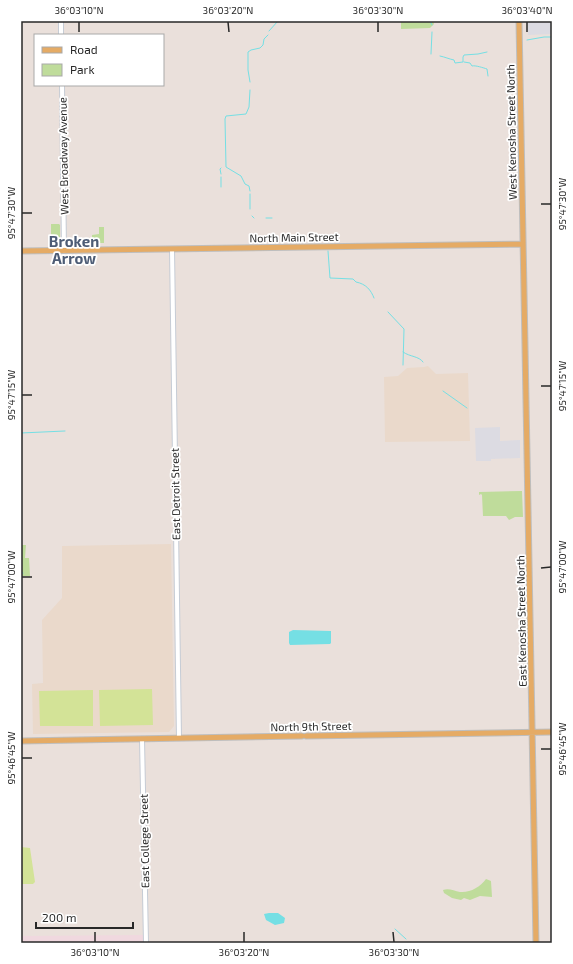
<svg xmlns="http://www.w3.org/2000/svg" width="573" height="964" font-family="'Exo 2',sans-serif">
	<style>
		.industrial { fill: #dcdbe2 }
		.education { fill: #ead9cb }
		.medical { fill: #f0d8df }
		.green { fill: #bfdc9b }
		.pitch { fill: #d3e397 }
		.water { fill: #75dfe4 }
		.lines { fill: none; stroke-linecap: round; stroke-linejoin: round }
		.stream { stroke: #75dfe4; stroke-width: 1 }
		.minor-casing { stroke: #c6ccd5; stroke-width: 6 }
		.major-casing { stroke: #bebebe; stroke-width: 7 }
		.minor { stroke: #fff; stroke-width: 4 }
		.major { stroke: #e5ab65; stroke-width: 5 }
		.ticks { fill: none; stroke: #282828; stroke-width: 1.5 }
		.labels { text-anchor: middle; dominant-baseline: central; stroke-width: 3.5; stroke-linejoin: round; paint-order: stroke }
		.street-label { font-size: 11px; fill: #282828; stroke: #fff }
		.district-label { font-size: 15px; font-weight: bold; fill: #4d5c75; stroke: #fff }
		.neatline { fill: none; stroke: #282828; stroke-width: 1.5 }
		.ticks-label { font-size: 10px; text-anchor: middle; fill: #282828 }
	</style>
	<rect width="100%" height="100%" fill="#eae0db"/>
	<path class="industrial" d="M 528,21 L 552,21 L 552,34 L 528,35 Z
		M 500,427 L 500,441 L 520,440 L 520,458 L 491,459 L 491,461 L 476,461 L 475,428 Z"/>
	<path class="education" d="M 428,366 L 436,374 L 468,373 L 470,441 L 385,442 L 384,377 L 398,376 L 407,368 L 424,367 Z
		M 171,544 L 174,726 L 169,732 L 33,734 L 32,684 L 43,683 L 42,620 L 62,598 L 62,546 Z"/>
	<path class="medical" d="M 143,935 L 143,943 L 21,943 L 21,936 Z"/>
	<path class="green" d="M 401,21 L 433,21 L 434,24 L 430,28 L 401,29 Z
		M 51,224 L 59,224 L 60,225 L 60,241 L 58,243 L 51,244 Z
		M 99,227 L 104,227 L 104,243 L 92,243 L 92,235 L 99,234 Z
		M 522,491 L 523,517 L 515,517 L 509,520 L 506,516 L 483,516 L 482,495 L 481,494 L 479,495 L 479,492 Z
		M 21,545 L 26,545 L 25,558 L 29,558 L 30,576 L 21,576 Z
		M 486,879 L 491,881 L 492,897 L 480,896 L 470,900 L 464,898 L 461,900 L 452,898 L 444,893 L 443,890 C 449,888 454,891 460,892 C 470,893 480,887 486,879 Z"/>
	<path class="pitch" d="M 152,689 L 153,725 L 100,726 L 99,690 Z
		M 93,690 L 93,726 L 40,726 L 39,691 Z
		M 21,847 L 30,848 L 35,882 L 33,884 L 21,884 Z"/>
	<path class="water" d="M 293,630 L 331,631 L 331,643 L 330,644 L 290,645 L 289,643 L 289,632 Z
		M 269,913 L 278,913 L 285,918 L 284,923 L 275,925 L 266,920 L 264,914 Z"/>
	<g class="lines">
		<path class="stream" d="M 430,21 L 432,25
			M 269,31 L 278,21
			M 527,40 L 544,37 L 552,37
			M 431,54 L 432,32
			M 440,56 C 445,57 449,59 454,60 L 455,63 L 463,62 L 463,57 L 464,55 L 478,54 L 487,52
			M 464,62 L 470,63 L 472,66 C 475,65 484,68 487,69 L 488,76
			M 250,82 L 248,70 L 248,52 L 251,50 L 260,48 L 263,45 L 264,39 L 268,35
			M 221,174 L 220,169 L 221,168
			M 221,177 L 221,187
			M 250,191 L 249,186 L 245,184 L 241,176 L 226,167 L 225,119 L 226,116 L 246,114 L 249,107 L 250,90
			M 250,209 L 250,194
			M 252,216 L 254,218
			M 266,218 L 272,218
			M 328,251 L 330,278 L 353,279 L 356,282 C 366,284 371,290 374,298
			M 388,312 L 404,329 L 403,365
			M 403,352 C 410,357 419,356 423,362
			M 443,391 L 467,408
			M 21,433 L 65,431
			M 21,572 L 23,573
			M 395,929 L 406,939"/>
		<g class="minor-casing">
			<path id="minor" d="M 61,21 L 61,35
				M 62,85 L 64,251
				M 172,249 L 179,738
				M 142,739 L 146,943"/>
		</g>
		<g class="major-casing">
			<path id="major" d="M 519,21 L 536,943
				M 21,251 L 523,244
				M 306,736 L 552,732
				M 21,741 L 302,736"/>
		</g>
		<use href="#minor" class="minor"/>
		<use href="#major" class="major"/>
	</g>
	<path class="ticks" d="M 79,22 L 79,32M 228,22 L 229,32M 378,22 L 378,32M 527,22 L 527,32M 541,204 L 551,204M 22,213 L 32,213M 541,386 L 551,386M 22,395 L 32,395M 541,568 L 551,567M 22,577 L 32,577M 541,749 L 551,749M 22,758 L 32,758M 95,932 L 95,942M 244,932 L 244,942M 393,932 L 394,942"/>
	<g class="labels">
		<g class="street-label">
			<text transform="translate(511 132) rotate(-91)">West Kenosha Street North</text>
			<text transform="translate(63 156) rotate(-91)">West Broadway Avenue</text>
			<text transform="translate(294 237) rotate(-1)">North Main Street</text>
			<text transform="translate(175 494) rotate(-91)">East Detroit Street</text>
			<text transform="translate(521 621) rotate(-91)">East Kenosha Street North</text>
			<text transform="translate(311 726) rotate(-1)">North 9th Street</text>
			<text transform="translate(144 841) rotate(-91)">East College Street</text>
		</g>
		<g class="district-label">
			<text x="74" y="241">Broken<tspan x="74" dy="17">Arrow</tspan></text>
		</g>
	</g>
	<rect width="573" height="964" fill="none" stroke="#ffffff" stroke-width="44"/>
	<rect x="34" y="34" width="130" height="52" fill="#ffffff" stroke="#a9a9a9"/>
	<rect x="42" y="47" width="20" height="6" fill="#e5ab65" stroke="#a9a9a9"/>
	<text x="70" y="54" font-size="12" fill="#282828">Road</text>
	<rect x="42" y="64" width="20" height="12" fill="#bfdc9b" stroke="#a9a9a9"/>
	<text x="70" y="74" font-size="12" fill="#282828">Park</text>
	<path d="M36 922v6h97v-6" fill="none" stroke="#282828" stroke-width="2"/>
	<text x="42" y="922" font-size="12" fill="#282828" stroke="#ffffff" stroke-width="3" paint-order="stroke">200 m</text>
	<rect x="22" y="22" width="529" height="920" class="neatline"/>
	<g class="ticks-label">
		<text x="79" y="14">36°03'10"N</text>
		<text x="228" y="14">36°03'20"N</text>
		<text x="378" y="14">36°03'30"N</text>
		<text x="527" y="14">36°03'40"N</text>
		<text transform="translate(562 204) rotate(-90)" y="4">95°47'30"W</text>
		<text transform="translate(11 213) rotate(-90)" y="4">95°47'30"W</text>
		<text transform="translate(562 386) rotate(-90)" y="4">95°47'15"W</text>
		<text transform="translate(11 395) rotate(-90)" y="4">95°47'15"W</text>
		<text transform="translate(562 567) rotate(-90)" y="4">95°47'00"W</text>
		<text transform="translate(11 577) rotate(-90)" y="4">95°47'00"W</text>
		<text transform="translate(562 749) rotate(-90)" y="4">95°46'45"W</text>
		<text transform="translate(11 758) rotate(-90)" y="4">95°46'45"W</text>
		<text x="95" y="956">36°03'10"N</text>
		<text x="244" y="956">36°03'20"N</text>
		<text x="394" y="956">36°03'30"N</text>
	</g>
</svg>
